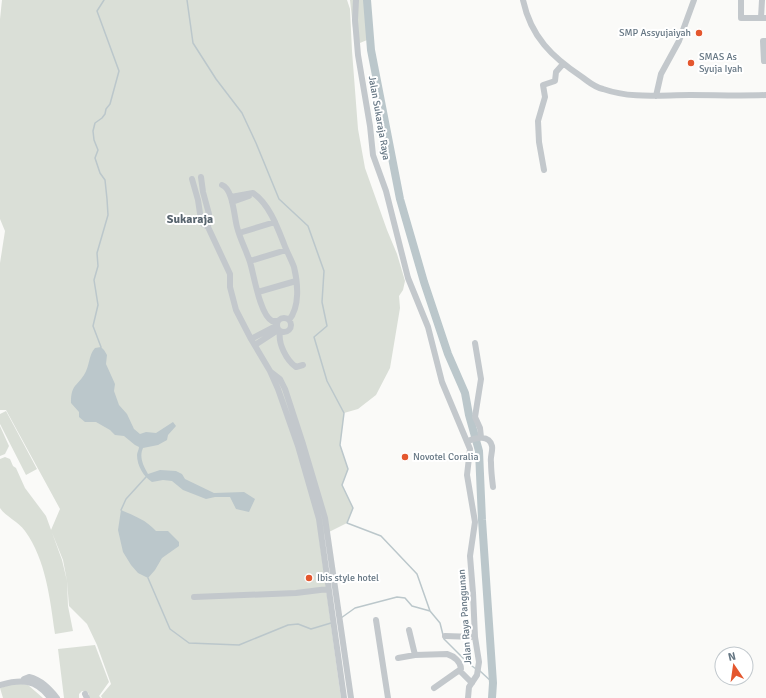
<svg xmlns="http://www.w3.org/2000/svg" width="766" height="698" font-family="Signika,sans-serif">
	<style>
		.green { fill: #dadfd7 }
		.water { fill: #bbc7cb }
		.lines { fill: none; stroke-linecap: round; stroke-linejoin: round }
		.stream { stroke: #bbc7cb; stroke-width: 1.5 }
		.river { stroke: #bbc7cb; stroke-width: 8 }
		.minor { stroke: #c3c8cc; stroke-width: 6 }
		.poi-dot { fill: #e4572e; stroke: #fff; stroke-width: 1.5 }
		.labels { text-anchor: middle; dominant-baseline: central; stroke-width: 4; stroke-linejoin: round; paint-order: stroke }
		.poi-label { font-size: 10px; fill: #657683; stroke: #fff; text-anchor: start }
		.street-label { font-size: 10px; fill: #657683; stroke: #fff }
		.quarter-label { font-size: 12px; font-weight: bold; fill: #57646e; stroke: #fff }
	</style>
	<rect width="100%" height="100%" fill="#fafaf8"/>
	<path class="green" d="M 2,0 L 347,0 L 350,9 L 352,51 L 358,129 L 365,168 L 387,230 L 397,254 L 405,281 L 403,290 L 399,296 L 400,308 L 390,368 L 376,395 L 358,409 L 344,413 L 340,445 L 348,469 L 342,485 L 353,508 L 347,523 L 319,537 L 341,698 L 102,698 L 101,696 L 111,684 L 97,645 L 87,624 L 69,606 L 67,581 L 63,560 L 51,530 L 60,509 L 6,410 L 0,410 L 0,263 L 5,231 L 0,219 L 0,19 Z
		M 350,0 L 365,0 L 367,40 L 360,43 L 353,28 Z
		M 6,411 L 37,469 L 26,475 L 0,424 L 0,414 Z
		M 0,426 L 9,446 L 5,454 L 0,456 Z
		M 5,457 L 10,459 L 13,466 L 16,468 L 25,488 L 46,516 L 62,560 L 67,581 L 68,606 L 73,631 L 55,634 C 50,599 46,560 25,531 C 18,521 6,517 0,508 L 0,459 Z
		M 95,645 L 109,682 L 99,696 L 101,698 L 89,698 L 89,694 L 86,692 L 82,691 L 79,694 L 79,698 L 64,698 L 58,649 Z
		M 16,683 L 28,685 L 43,698 L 3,698 L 0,688 Z"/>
	<path class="water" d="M 101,347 L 104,350 L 107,355 L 106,364 L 115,384 L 114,391 L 119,405 L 127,414 L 134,429 L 140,434 L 146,432 L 156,433 L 173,422 L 176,426 L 168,435 L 167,440 L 158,445 L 143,448 C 139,457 143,465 148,474 L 160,470 L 176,471 L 182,474 L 185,479 L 214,493 L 244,492 L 255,499 L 249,512 L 236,509 L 230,497 L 215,497 L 206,499 L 183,490 L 172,481 L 163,480 L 152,482 C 144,477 137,466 137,455 C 137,452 139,450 139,447 L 135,445 L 124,436 L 115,435 L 110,430 L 96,422 L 85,422 L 79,417 L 79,412 L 71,403 C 71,385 76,387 84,375 C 90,366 88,356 95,348 Z
		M 121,510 C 135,516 146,520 156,531 L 168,531 L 179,542 L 179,546 L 162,558 L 155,570 L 148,578 L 138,573 L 131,565 L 123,552 L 118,530 Z"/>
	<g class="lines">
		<path class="stream" d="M 187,0 L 193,43 L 216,79 L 242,113 L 256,143 L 279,199 L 308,226 L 324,271 L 322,302 L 327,326 L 314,337 L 327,381 L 344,413 L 340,445 L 348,469 L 342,485 L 353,508 L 347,523 L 381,536 L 417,574 L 430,611
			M 101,347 L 93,326 L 98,305 L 94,280 L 98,266 L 97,253 L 108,215 L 107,199 L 105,180 L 100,173 L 95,158 L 98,150 L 94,140 L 93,131 L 95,123 L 102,118 L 105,114 L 106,109 L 110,104 L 119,71 L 97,11 L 104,0
			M 121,510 L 126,499 L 146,477
			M 148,578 L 170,629 L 189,643 L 239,645 L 288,625 L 298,624 L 311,629 L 331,623
			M 341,618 L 355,608 L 397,597 L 405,598 L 412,606 L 430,611 L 440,623 L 444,639 L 468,663 L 476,669
			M 480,671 L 493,683"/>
		<path class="river" d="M 367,0 L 371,50 L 400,199 L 424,282 L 448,354 L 465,393 L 469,415 L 479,451 L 482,520 L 493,683 L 492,698"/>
		<path class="minor" d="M 356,0 L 355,20 L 358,55 L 370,126 L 373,155 L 386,191 L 408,278 L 428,327 L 442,382 L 470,449 L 467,475 L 475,522 L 470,556 L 473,593 L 475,637 L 479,662 L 477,675 L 469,687 L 468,698
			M 523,0 C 531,37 552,57 582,77 C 589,82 594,87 603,89 C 632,99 660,95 690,95 C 715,95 741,96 766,95
			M 741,0 L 741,18 L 766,18
			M 761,18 L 762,0
			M 766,41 L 763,41 L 764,61 L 766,61
			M 656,96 L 661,74 L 679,41 L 694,0
			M 544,170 L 539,142 L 538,121 L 545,97 L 543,85 L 555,81 L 556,72 L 563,64
			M 201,177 L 203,192 L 209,214 L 208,227 L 230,274 L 230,287 L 236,310 L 251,339 L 270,371 L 278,389 L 298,446 L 319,519 L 344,698
			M 192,179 L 198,200 L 201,220 L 203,224 L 208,227
			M 222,185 C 233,189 234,216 237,227 C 240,239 246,250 250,262 C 254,275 260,315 272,321 L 278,321
			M 231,197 L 253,193 C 269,204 277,226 284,244 C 287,252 291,259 294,267 C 298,283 300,307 289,320
			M 232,202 L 249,196
			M 239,233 L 275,222
			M 250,261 L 286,250
			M 258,292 L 296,281
			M277 325a7 7 0 1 1 14 0a7 7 0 1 1-14 0Z
			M 280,332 C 278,343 286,360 296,367 L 303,365
			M 251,339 L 276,326
			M 475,343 L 481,379 L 475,417 L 480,428 L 481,437
			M 255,345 L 278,330
			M 271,372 L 280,379 L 285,389 L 303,444 L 325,518 L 351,698
			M 468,441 C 476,438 489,434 492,446 C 493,451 490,457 491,462 C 491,470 492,479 493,487
			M 194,597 L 296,593 L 328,589
			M 376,620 L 388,698
			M 409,630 L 415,655
			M 445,636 L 475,637
			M 398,658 L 415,655 L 447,654 C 454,656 461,662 461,669 L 434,688
			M 460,671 L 472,683
			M 24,679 L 29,677 C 41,680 49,688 57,698
			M 0,685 C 21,679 36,679 50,698
			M 85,694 L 87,698"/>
	</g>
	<g class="poi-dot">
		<circle cx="699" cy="33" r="4"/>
		<circle cx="691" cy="63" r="4"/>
		<circle cx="405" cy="457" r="4"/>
		<circle cx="309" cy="578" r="4"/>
	</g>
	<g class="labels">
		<g class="poi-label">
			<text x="691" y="33" text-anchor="end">SMP Assyujaiyah</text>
			<text x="699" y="57">SMAS As<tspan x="699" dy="12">Syuja Iyah</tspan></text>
			<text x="413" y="457">Novotel Coralia</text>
			<text x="317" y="578">Ibis style hotel</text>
		</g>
		<g class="street-label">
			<text transform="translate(379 118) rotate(80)">Jalan Sukaraja Raya</text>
			<text transform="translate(465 617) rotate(-94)">Jalan Raya Panggunan</text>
		</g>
		<g class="quarter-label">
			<text x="190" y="219">Sukaraja</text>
		</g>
	</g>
	<g transform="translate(734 666) rotate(347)"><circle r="19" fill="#ffffff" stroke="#c1c8cd"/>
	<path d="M0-3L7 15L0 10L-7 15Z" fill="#e4572e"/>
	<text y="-6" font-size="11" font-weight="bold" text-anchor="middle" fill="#657683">N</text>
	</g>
</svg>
